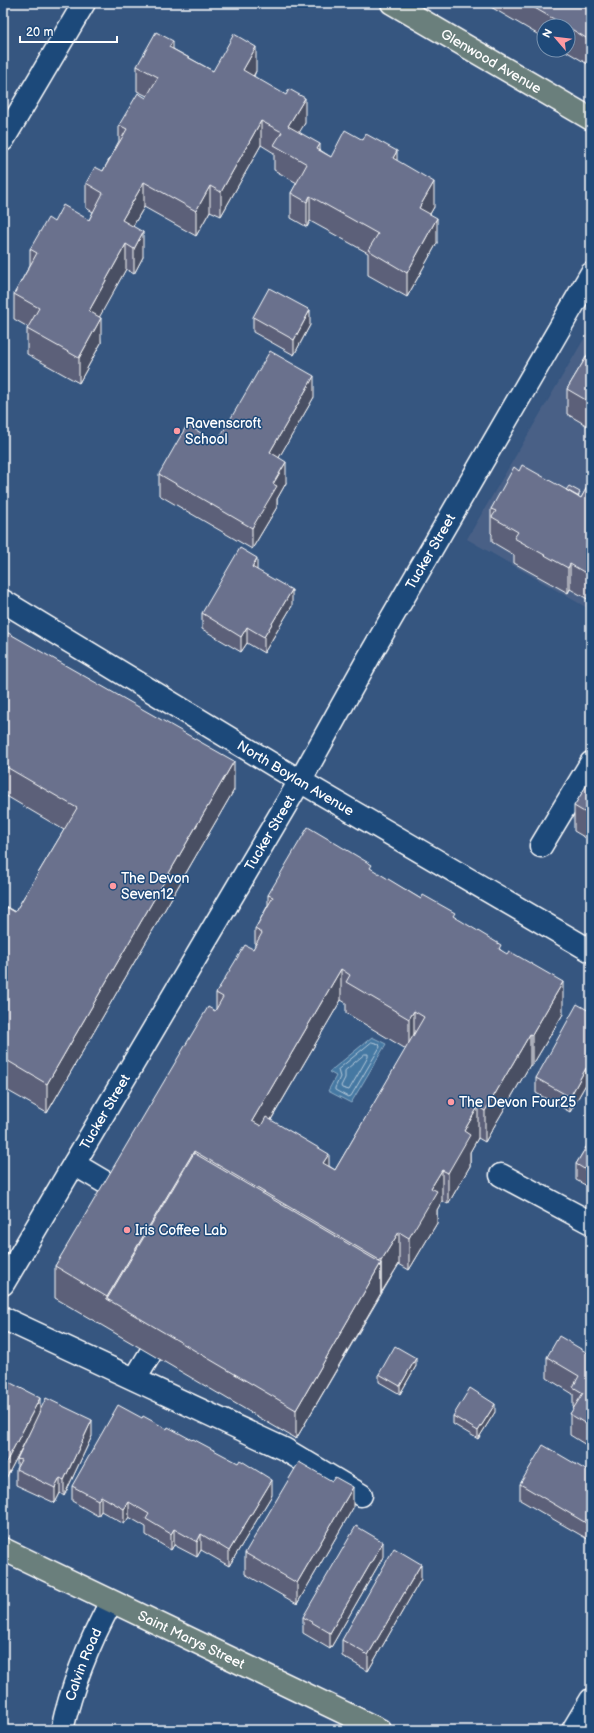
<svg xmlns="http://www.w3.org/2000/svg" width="594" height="1733" font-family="'Balsamiq Sans',sans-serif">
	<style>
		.built { fill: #4a6186 }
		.water { fill: #4578a2; stroke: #8faec7 }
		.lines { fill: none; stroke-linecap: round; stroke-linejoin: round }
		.shore { stroke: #b5c9da; stroke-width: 1 }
		.minor-casing { stroke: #fff; stroke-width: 25 }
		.major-casing { stroke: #fff; stroke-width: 25 }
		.minor { stroke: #1f4a7a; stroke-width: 22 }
		.major { stroke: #6b7f7c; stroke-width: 22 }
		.wall { fill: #5b6179; stroke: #fff; fill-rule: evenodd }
		.shaded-wall { fill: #4a4f63; stroke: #fff }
		.building { fill: #6a718d; stroke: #fff; fill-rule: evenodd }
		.poi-dot { fill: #ff9aa2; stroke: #1f4a7a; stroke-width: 1.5 }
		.labels { text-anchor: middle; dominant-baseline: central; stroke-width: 3; stroke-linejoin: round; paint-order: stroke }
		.street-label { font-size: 14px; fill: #fff; stroke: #1f4a7a }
		.poi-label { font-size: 14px; fill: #fff; stroke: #1f4a7a; text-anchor: start }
	</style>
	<rect width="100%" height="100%" fill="#365680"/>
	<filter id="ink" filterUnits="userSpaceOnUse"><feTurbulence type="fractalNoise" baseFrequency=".025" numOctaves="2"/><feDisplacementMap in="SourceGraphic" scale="8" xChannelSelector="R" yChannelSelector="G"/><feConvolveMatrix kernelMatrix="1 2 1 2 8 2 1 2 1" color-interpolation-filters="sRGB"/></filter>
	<g filter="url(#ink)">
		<path class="built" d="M 591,327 L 591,610 L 467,539 Z"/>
		<path class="water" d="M 372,1037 L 386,1044 L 351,1103 L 328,1091 L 336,1076 L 329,1072 Z"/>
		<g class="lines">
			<path class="shore" d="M 372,1042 L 379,1044 L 380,1047 L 351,1096 L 348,1097 L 335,1090 L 335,1088 L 340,1077 L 338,1070 Z
				M 365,1054 L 368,1054 L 368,1057 L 349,1090 L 342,1088 L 341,1086 L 345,1078 L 345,1071 Z"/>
			<g class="minor-casing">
				<g id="minor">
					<path d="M 3,140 L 84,3"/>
					<path id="s1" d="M 3,601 L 300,781 L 591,951"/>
					<path d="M 541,846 L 591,763"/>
					<path d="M 74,1164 L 118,1190"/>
					<path d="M 501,1175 L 591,1223"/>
					<path id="s2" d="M 3,1284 L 300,781 L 369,657 L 591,274"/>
					<path d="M 3,1318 L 284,1449 L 361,1495"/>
					<path d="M 135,1379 L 150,1354"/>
					<path id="s3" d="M 62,1730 C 72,1684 89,1643 111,1602"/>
					<path d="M 573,1730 L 591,1700"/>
				</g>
			</g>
			<g class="major-casing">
				<g id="major">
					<path id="s4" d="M 392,3 L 591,119"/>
					<path id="s5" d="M 3,1549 L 380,1730"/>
				</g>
			</g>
			<use href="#minor" class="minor"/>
			<use href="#major" class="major"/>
		</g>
		<path class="wall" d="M 484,3 L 591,3 L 591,66 L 564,50 L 568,50 L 568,26 L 544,26 L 544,38 Z
			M 173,49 L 213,71 L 256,71 L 254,76 L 305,123 L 299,132 L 320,150 L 331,157 L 397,161 L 434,207 L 430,214 L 437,243 L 407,297 L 368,275 L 368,253 L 310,221 L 307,227 L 291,218 L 291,193 L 297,183 L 274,170 L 274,153 L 261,145 L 221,216 L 210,211 L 196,236 L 144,207 L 133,226 L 143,257 L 134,274 L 126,269 L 99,317 L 101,343 L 79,383 L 27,354 L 27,329 L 28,327 L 14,319 L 14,294 L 30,265 L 30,249 L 54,222 L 89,220 L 93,212 L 86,208 L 86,183 L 103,171 L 119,141 L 119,125 L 146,98 L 147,96 L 137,91 L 137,66 Z
			M 253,317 L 310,325 L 294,355 L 253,332 Z
			M 591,349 L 591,428 L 567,414 L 567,389 Z
			M 314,397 L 279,457 L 286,483 L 277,499 L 277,507 L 252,549 L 159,495 L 159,474 L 217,442 Z
			M 519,471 L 581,498 L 591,480 L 591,601 L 570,589 L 568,593 L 514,563 L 514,555 L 492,542 L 492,534 L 491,533 L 491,509 Z
			M 257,570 L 292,606 L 264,653 L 247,643 L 241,652 L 202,629 L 202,613 Z
			M 3,630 L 234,790 L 47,1113 L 3,1088 L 3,905 L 15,912 L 64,830 L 3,794 Z
			M 591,778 L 591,841 L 574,831 L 574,806 Z
			M 372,870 L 421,899 L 455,918 L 501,950 L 563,1014 L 532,1066 L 530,1065 L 485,1142 L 478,1138 L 470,1152 L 470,1166 L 448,1204 L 442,1201 L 437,1210 L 437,1223 L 409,1270 L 399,1264 L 296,1439 L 55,1298 L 55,1266 L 215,1011 L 216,1009 L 216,993 L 253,949 L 255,946 L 255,929 L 268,905 L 268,895 ZM 341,1000 L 346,1003 L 346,1013 L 406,1049 L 335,1170 L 329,1166 L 271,1120 Z
			M 591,1012 L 591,1086 L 586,1084 L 570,1112 L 536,1093 L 536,1078 Z
			M 591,1139 L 591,1188 L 576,1180 L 576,1164 Z
			M 591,1355 L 591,1448 L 570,1435 L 570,1414 L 574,1408 L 573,1407 L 573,1394 L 547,1378 L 547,1357 Z
			M 416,1366 L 400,1394 L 379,1382 L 379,1374 Z
			M 3,1379 L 40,1412 L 92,1436 L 64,1496 L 60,1493 L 55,1503 L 16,1485 L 16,1469 L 17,1467 L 17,1459 L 31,1430 L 3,1484 Z
			M 495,1412 L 478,1439 L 453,1424 L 453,1416 Z
			M 591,1473 L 591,1541 L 520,1500 L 520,1484 Z
			M 72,1486 L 272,1495 L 229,1566 L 201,1550 L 197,1557 L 174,1545 L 171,1550 L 146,1535 L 146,1527 L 129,1517 L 124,1524 L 101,1511 L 98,1516 L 72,1501 Z
			M 353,1508 L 297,1604 L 245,1574 L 245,1553 Z
			M 383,1557 L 330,1649 L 303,1633 L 303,1617 Z
			M 421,1579 L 368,1671 L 342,1656 L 342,1640 Z"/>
		<path class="shaded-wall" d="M 173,41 L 173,66 L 169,47 Z
			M 256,47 L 256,71 L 243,95 L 243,70 Z
			M 305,98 L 305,123 L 288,151 L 288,126 Z
			M 261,121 L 261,145 L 221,216 L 221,192 Z
			M 320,144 L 320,169 L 317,149 Z
			M 397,151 L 397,176 L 393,158 Z
			M 144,182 L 144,207 L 122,245 L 122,220 Z
			M 434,182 L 434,207 L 419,233 L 419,208 Z
			M 210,186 L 210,211 L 196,236 L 196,211 Z
			M 310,196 L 310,221 L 307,227 L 307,202 Z
			M 437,218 L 437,243 L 407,297 L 407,273 Z
			M 143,232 L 143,257 L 134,274 L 134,249 Z
			M 126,244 L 126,269 L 89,336 L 89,311 Z
			M 310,310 L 310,325 L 294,355 L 294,340 Z
			M 101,318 L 101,343 L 79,383 L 79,358 Z
			M 314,376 L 314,397 L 270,473 L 270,452 Z
			M 286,462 L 286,483 L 277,499 L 277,507 L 252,549 L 252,528 L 273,484 Z
			M 257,558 L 257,574 L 252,567 Z
			M 570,564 L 570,589 L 568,593 L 568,568 Z
			M 292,590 L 292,606 L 264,653 L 264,637 Z
			M 247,627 L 247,643 L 241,652 L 241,637 Z
			M 234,761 L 234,790 L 47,1113 L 47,1084 Z
			M 341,969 L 341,1000 L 252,1152 L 252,1121 Z
			M 563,982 L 563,1014 L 532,1066 L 532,1035 Z
			M 414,1011 L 414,1043 L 409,1051 L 409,1019 Z
			M 530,1034 L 530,1065 L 485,1142 L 485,1111 Z
			M 586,1068 L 586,1084 L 570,1112 L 570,1097 Z
			M 478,1107 L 478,1138 L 470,1152 L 470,1166 L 448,1204 L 448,1173 L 464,1131 Z
			M 194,1151 L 194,1182 L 107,1299 L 107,1297 Z
			M 329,1154 L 329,1186 L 323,1163 Z
			M 5,1155 L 5,1184 L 3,1188 L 3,1159 Z
			M 442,1170 L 442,1201 L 437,1210 L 437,1223 L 409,1270 L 409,1238 L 431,1188 Z
			M 399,1232 L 399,1264 L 381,1293 L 381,1261 Z
			M 381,1263 L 381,1293 L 296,1439 L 296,1410 Z
			M 416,1358 L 416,1366 L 400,1394 L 400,1386 Z
			M 40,1398 L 40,1413 L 3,1484 L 3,1468 Z
			M 495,1404 L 495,1412 L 478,1439 L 478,1431 Z
			M 92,1420 L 92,1436 L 64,1496 L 64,1480 Z
			M 60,1478 L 60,1493 L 55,1503 L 55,1488 Z
			M 272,1480 L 272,1495 L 229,1566 L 229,1551 Z
			M 353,1487 L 353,1508 L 297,1604 L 297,1583 Z
			M 101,1496 L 101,1511 L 98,1516 L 98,1500 Z
			M 129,1502 L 129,1517 L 124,1524 L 124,1509 Z
			M 174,1529 L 174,1545 L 171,1550 L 171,1534 Z
			M 201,1534 L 201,1550 L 197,1557 L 197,1542 Z
			M 383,1542 L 383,1557 L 330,1649 L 330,1633 Z
			M 421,1564 L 421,1579 L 368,1671 L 368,1655 Z"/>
		<path class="building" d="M 526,3 L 591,3 L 591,41 L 568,27 L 568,26 L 566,26 Z
			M 156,32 L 173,41 L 169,47 L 213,71 L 234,34 L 256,47 L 243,70 L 286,95 L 289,89 L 305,98 L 288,126 L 320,144 L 317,149 L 331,157 L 345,130 L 363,140 L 366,134 L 397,151 L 393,158 L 434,182 L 419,208 L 437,218 L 407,273 L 368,250 L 378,234 L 310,196 L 307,202 L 291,193 L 307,164 L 274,145 L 282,132 L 261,121 L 221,192 L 210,186 L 196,211 L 144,182 L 122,220 L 143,232 L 134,249 L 126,244 L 89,311 L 101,318 L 79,358 L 27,329 L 39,308 L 14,294 L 37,253 L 30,249 L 48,218 L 54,222 L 63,205 L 89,220 L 103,193 L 86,183 L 95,167 L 103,171 L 127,129 L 119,125 L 138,93 L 146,98 L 158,77 L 137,66 Z
			M 269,288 L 310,310 L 294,340 L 253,317 Z
			M 591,349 L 591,403 L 567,389 Z
			M 270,351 L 314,376 L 270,452 L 286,462 L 273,484 L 277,486 L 252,528 L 159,474 L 187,425 L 217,442 Z
			M 522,465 L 581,498 L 591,480 L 591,576 L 570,564 L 568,568 L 514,538 L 518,532 L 492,517 L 496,511 L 491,509 L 514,467 L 519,471 Z
			M 569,486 L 580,492 L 578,497 L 566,490 Z
			M 240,548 L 257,558 L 252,567 L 292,590 L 264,637 L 247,627 L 241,637 L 202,613 Z
			M 3,630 L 234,761 L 47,1084 L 3,1058 L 3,905 L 15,912 L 77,808 L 3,765 Z
			M 591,778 L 591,816 L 574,806 Z
			M 308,827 L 372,865 L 370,868 L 421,899 L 423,895 L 455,913 L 453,916 L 501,945 L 499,949 L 507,954 L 509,951 L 563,982 L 532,1035 L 530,1034 L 485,1111 L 478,1107 L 464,1131 L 470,1135 L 448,1173 L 442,1170 L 431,1188 L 437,1191 L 409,1238 L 399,1232 L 381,1261 L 194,1151 L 107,1297 L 55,1266 L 208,1007 L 215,1011 L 223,997 L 216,993 L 245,945 L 253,949 L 262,933 L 255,929 L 273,897 L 268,895 ZM 341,969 L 350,975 L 346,982 L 409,1019 L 414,1011 L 424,1017 L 335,1170 L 323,1163 L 329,1154 L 266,1117 L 261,1126 L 252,1121 Z
			M 577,1004 L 591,1012 L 591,1071 L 586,1068 L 570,1097 L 536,1078 Z
			M 591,1139 L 591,1173 L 576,1164 Z
			M 194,1153 L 381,1263 L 296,1410 L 107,1299 Z
			M 3,1154 L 5,1155 L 3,1159 Z
			M 559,1336 L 591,1355 L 591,1427 L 570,1414 L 583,1393 L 573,1387 L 579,1376 L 547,1357 Z
			M 395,1346 L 416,1358 L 400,1386 L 379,1374 Z
			M 3,1379 L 40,1398 L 3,1468 Z
			M 470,1388 L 495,1404 L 478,1431 L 453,1416 Z
			M 46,1398 L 92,1420 L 64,1480 L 60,1478 L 55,1488 L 16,1469 L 21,1460 L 17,1459 Z
			M 118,1405 L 142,1418 L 143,1416 L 167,1429 L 168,1427 L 192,1440 L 193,1439 L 238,1463 L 240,1460 L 272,1480 L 229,1551 L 201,1534 L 197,1542 L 174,1529 L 171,1534 L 146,1519 L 149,1514 L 129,1502 L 124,1509 L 101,1496 L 98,1500 L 72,1486 Z
			M 543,1445 L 591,1473 L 591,1526 L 520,1484 Z
			M 299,1462 L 332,1481 L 335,1477 L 353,1487 L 297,1583 L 245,1553 Z
			M 356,1526 L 383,1542 L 330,1633 L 303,1617 Z
			M 394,1548 L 421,1564 L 368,1655 L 342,1640 Z"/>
	</g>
	<g class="poi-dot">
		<circle cx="177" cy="431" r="4"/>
		<circle cx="113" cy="886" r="4"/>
		<circle cx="451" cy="1102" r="4"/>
		<circle cx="127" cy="1230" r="4"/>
	</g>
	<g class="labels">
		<g class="street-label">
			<text stroke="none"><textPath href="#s4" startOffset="115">Glenwood Avenue</textPath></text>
			<text stroke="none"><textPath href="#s2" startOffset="848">Tucker Street</textPath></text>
			<text stroke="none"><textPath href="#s1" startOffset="342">North Boylan Avenue</textPath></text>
			<text stroke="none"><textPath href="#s2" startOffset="524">Tucker Street</textPath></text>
			<text stroke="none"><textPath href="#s2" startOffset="200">Tucker Street</textPath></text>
			<text stroke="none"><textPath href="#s5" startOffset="209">Saint Marys Street</textPath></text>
			<text stroke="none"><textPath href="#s3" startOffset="69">Calvin Road</textPath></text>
		</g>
		<g class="poi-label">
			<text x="185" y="423">Ravenscroft<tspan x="185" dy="16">School</tspan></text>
			<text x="121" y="878">The Devon<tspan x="121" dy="16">Seven12</tspan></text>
			<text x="459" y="1102">The Devon Four25</text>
			<text x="135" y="1230">Iris Coffee Lab</text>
		</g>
	</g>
	<rect width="594" height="1733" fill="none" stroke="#1f4a7a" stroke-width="16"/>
	<rect x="8" y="8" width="578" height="1717" fill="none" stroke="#fff" stroke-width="1.5" filter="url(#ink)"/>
	<g transform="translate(556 38) rotate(298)"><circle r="19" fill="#1f4a7a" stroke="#7992af"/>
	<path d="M0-3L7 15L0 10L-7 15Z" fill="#ff9aa2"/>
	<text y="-6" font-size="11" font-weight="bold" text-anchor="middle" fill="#ffffff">N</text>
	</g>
	<path d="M20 36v6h97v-6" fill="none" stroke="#ffffff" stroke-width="2"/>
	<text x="26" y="36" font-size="12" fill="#ffffff" stroke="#1f4a7a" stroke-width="3" paint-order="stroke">20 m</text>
</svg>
